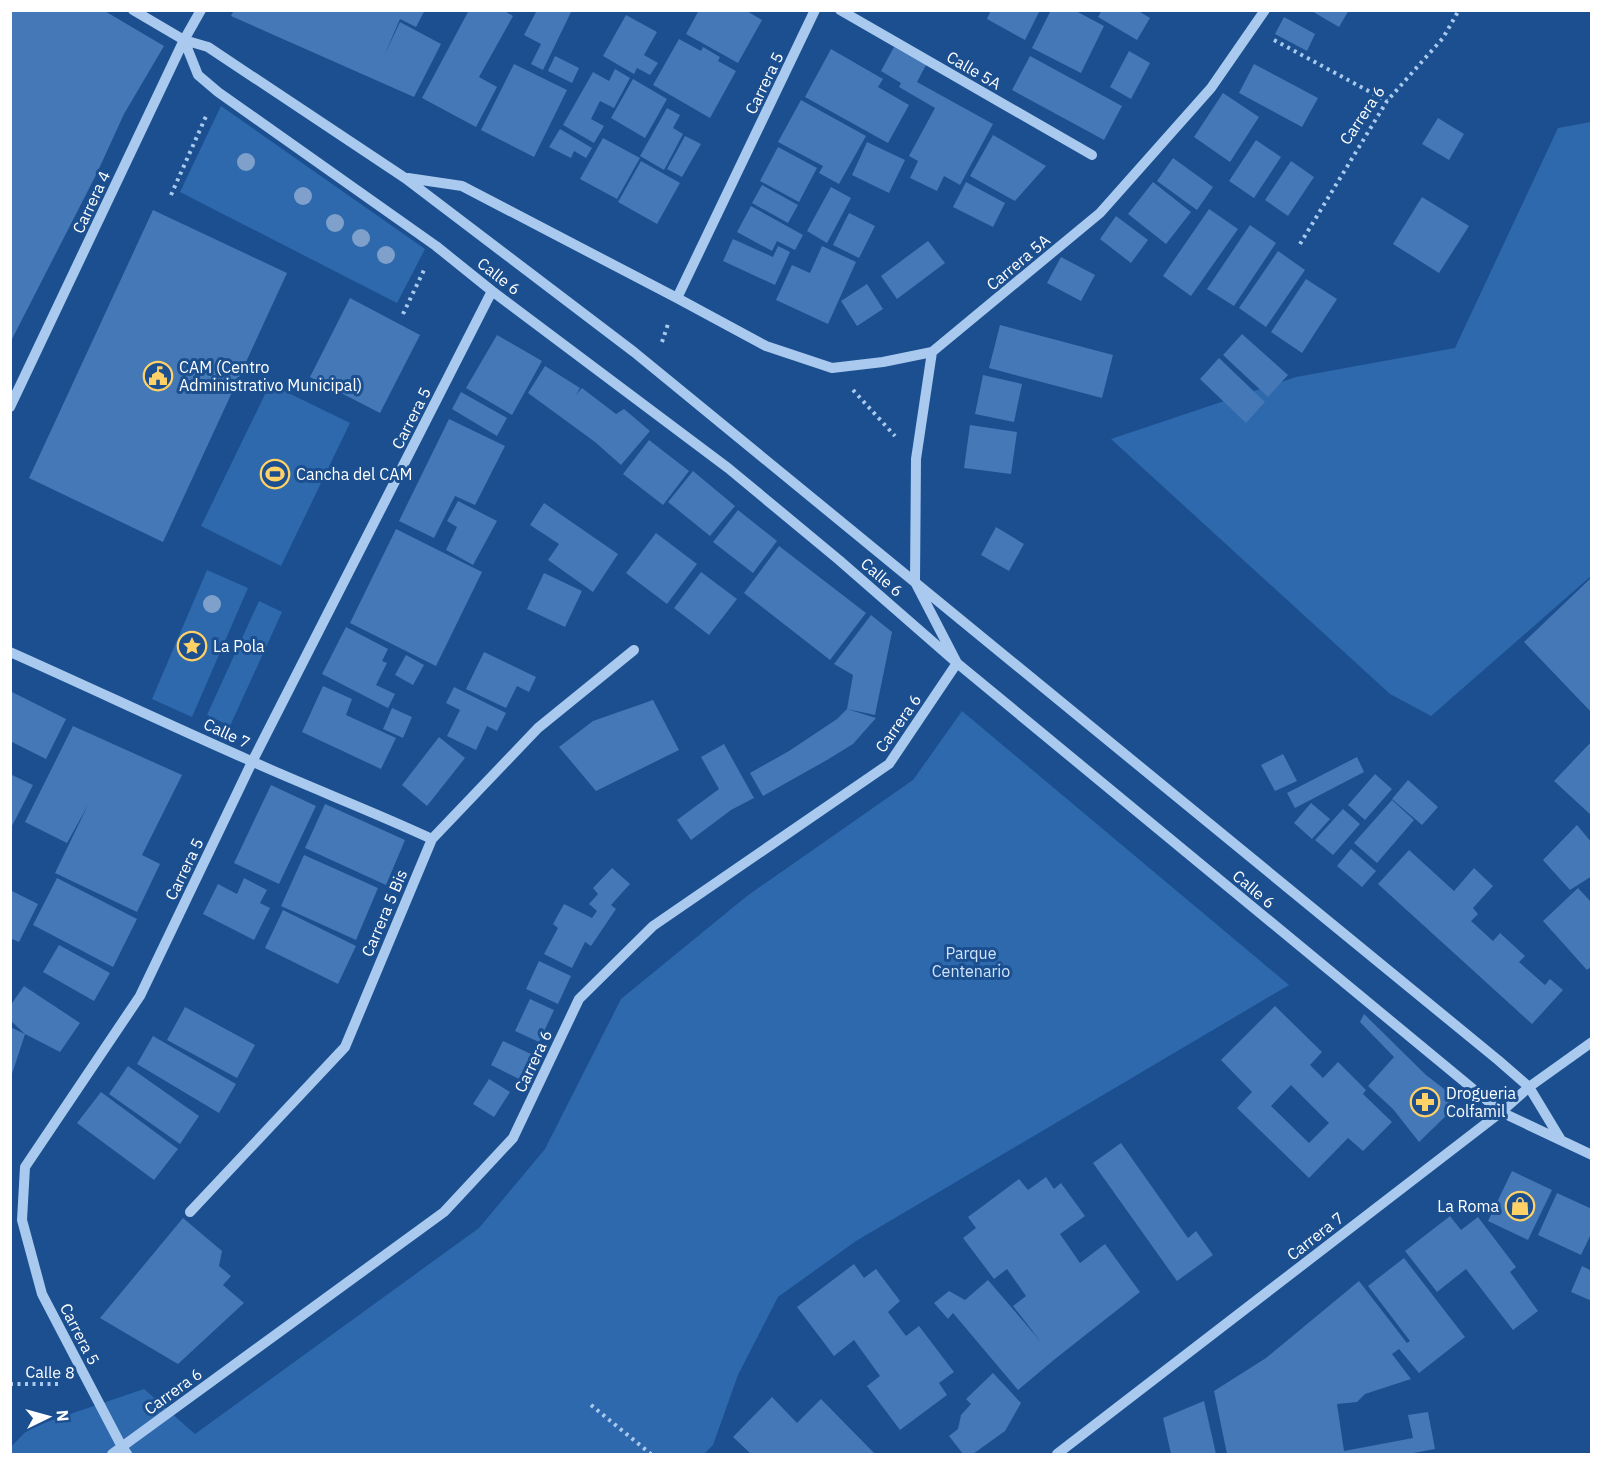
<svg xmlns="http://www.w3.org/2000/svg" width="1602" height="1465" font-family="'IBM Plex Sans',sans-serif">
	<style>
		.green { fill: #2e69ad }
		.building { fill: #4478b7; fill-rule: evenodd }
		.lines { fill: none; stroke-linecap: round; stroke-linejoin: round }
		.path { stroke: #a9c9ee; stroke-width: 4; stroke-dasharray: 3 4.5; stroke-linecap: butt }
		.minor { stroke: #a9c9ee; stroke-width: 10 }
		.tree { fill: #7ea0ca }
		.labels { text-anchor: middle; dominant-baseline: central; stroke-width: 6; stroke-linejoin: round; paint-order: stroke }
		.street-label { font-size: 16px; fill: #fff; stroke: #1b4f8f }
		.poi-label { font-size: 16px; fill: #fff; stroke: #1b4f8f; text-anchor: start }
		.park-label { font-size: 16px; fill: #cfe3fa; stroke: #1b4f8f }
	</style>
	<rect width="100%" height="100%" fill="#1b4f8f"/>
	<path class="green" d="M 221,106 L 425,249 L 397,303 L 180,192 Z
		M 1591,122 L 1591,576 L 1431,716 L 1390,694 L 1111,439 L 1296,377 L 1455,348 L 1558,128 Z
		M 270,384 L 350,423 L 281,566 L 201,526 Z
		M 207,570 L 248,588 L 192,717 L 152,699 Z
		M 259,601 L 282,612 L 230,726 L 207,715 Z
		M 962,711 L 1289,985 L 856,1241 L 778,1297 L 738,1375 L 713,1445 L 704,1454 L 11,1454 L 10,1448 L 29,1428 L 144,1389 L 195,1434 L 479,1228 L 545,1149 L 621,999 L 747,896 L 913,780 Z"/>
	<path class="building" d="M 10,10 L 103,10 L 164,46 L 124,114 L 97,173 L 10,343 Z
		M 234,10 L 425,10 L 416,27 L 400,19 L 384,56 L 400,22 L 441,44 L 414,97 L 231,16 Z
		M 469,10 L 503,10 L 513,16 L 479,77 L 497,87 L 476,127 L 422,98 Z
		M 537,10 L 572,10 L 543,70 L 531,64 L 541,44 L 524,35 Z
		M 699,10 L 745,10 L 762,20 L 738,63 L 686,34 Z
		M 991,10 L 1040,10 L 1025,40 L 987,19 Z
		M 1051,10 L 1074,10 L 1104,26 L 1081,73 L 1032,48 Z
		M 1102,10 L 1137,10 L 1150,18 L 1137,40 L 1098,17 Z
		M 1310,10 L 1349,10 L 1339,27 Z
		M 626,15 L 657,32 L 644,55 L 658,63 L 650,75 L 637,68 L 634,74 L 603,56 Z
		M 1284,17 L 1315,34 L 1307,51 L 1275,34 Z
		M 679,39 L 701,51 L 703,47 L 720,57 L 718,61 L 736,71 L 710,118 L 653,85 Z
		M 894,47 L 926,65 L 917,82 L 993,124 L 960,185 L 944,176 L 937,191 L 910,178 L 918,161 L 909,156 L 935,108 L 899,87 L 901,83 L 881,71 Z
		M 831,49 L 883,79 L 878,87 L 909,105 L 888,143 L 805,97 Z
		M 1129,51 L 1150,63 L 1131,99 L 1110,87 Z
		M 555,56 L 579,68 L 572,83 L 548,71 Z
		M 1030,56 L 1122,106 L 1104,140 L 1012,90 Z
		M 514,64 L 567,90 L 534,157 L 481,130 Z
		M 1254,64 L 1318,98 L 1302,127 L 1239,93 Z
		M 615,69 L 630,78 L 614,108 L 600,101 L 591,119 L 604,126 L 594,143 L 563,125 L 593,72 L 609,81 Z
		M 633,79 L 667,99 L 645,138 L 611,118 Z
		M 1223,93 L 1259,117 L 1230,162 L 1194,137 Z
		M 801,100 L 866,136 L 839,184 L 819,173 L 823,166 L 778,142 Z
		M 667,108 L 680,115 L 673,128 L 683,134 L 664,170 L 640,156 Z
		M 1438,118 L 1464,134 L 1449,160 L 1422,144 Z
		M 560,129 L 592,148 L 586,158 L 574,151 L 571,158 L 549,147 Z
		M 993,135 L 1046,166 L 1015,201 L 970,176 Z
		M 685,136 L 701,144 L 682,177 L 667,169 Z
		M 603,138 L 640,158 L 617,199 L 580,179 Z
		M 1256,140 L 1281,157 L 1254,198 L 1229,181 Z
		M 867,142 L 905,160 L 889,193 L 852,175 Z
		M 778,147 L 817,168 L 799,202 L 760,181 Z
		M 1173,158 L 1213,187 L 1197,210 L 1157,181 Z
		M 641,161 L 680,183 L 657,224 L 618,202 Z
		M 1291,161 L 1314,177 L 1288,216 L 1265,200 Z
		M 966,182 L 1005,203 L 993,227 L 953,207 Z
		M 1153,182 L 1191,212 L 1166,244 L 1128,214 Z
		M 762,185 L 798,205 L 788,223 L 752,203 Z
		M 831,187 L 851,198 L 827,243 L 807,231 Z
		M 1422,197 L 1469,226 L 1439,273 L 1393,244 Z
		M 751,206 L 803,235 L 795,250 L 777,241 L 772,251 L 737,232 Z
		M 1209,209 L 1238,229 L 1191,296 L 1163,276 Z
		M 153,210 L 287,273 L 163,542 L 29,478 Z
		M 849,213 L 875,226 L 859,258 L 833,245 Z
		M 1116,216 L 1148,240 L 1131,263 L 1100,239 Z
		M 1250,225 L 1276,243 L 1234,306 L 1207,289 Z
		M 733,239 L 773,257 L 778,246 L 790,252 L 775,285 L 723,261 Z
		M 928,241 L 945,263 L 897,299 L 881,276 Z
		M 822,246 L 856,262 L 828,324 L 776,300 L 792,265 L 810,273 Z
		M 1278,251 L 1305,270 L 1266,327 L 1239,308 Z
		M 1061,257 L 1095,275 L 1081,301 L 1047,283 Z
		M 1306,279 L 1337,299 L 1302,353 L 1271,332 Z
		M 867,284 L 883,309 L 857,326 L 841,301 Z
		M 350,298 L 420,335 L 380,413 L 310,377 Z
		M 1000,325 L 1113,355 L 1102,398 L 989,368 Z
		M 1242,334 L 1288,375 L 1268,397 L 1223,355 Z
		M 497,335 L 542,361 L 512,415 L 466,388 Z
		M 1219,358 L 1265,402 L 1246,423 L 1200,379 Z
		M 545,366 L 580,388 L 576,395 L 582,388 L 616,414 L 624,409 L 650,431 L 621,465 L 595,442 L 528,393 Z
		M 983,375 L 1022,384 L 1014,422 L 975,414 Z
		M 461,392 L 507,418 L 497,436 L 452,409 Z
		M 449,419 L 505,446 L 475,505 L 455,496 L 434,538 L 399,521 Z
		M 970,425 L 1017,432 L 1011,474 L 964,468 Z
		M 649,440 L 689,471 L 663,505 L 623,474 Z
		M 693,471 L 735,506 L 710,536 L 668,502 Z
		M 458,501 L 497,521 L 473,565 L 446,550 L 457,527 L 447,521 Z
		M 544,503 L 618,554 L 593,592 L 548,560 L 559,544 L 530,525 Z
		M 738,510 L 777,541 L 753,573 L 713,542 Z
		M 996,527 L 1024,544 L 1009,571 L 981,555 Z
		M 396,529 L 482,572 L 436,666 L 350,623 Z
		M 656,533 L 697,564 L 667,604 L 626,573 Z
		M 779,546 L 866,613 L 830,660 L 744,593 Z
		M 701,572 L 737,599 L 709,635 L 674,608 Z
		M 544,573 L 582,591 L 565,627 L 527,609 Z
		M 1592,577 L 1592,713 L 1524,642 Z
		M 871,615 L 892,632 L 875,715 L 847,709 L 876,718 L 853,744 L 827,760 L 763,796 L 750,773 L 789,751 L 837,719 L 847,709 L 853,675 L 834,664 Z
		M 346,627 L 388,649 L 382,661 L 387,663 L 376,685 L 395,694 L 388,708 L 322,674 Z
		M 484,652 L 536,677 L 529,692 L 517,686 L 506,708 L 466,689 Z
		M 406,655 L 424,665 L 413,685 L 395,675 Z
		M 323,686 L 352,699 L 346,715 L 396,738 L 381,769 L 302,732 Z
		M 454,687 L 506,713 L 497,731 L 487,726 L 476,750 L 447,736 L 460,710 L 446,703 Z
		M 10,691 L 66,719 L 46,759 L 10,741 Z
		M 653,700 L 679,750 L 596,791 L 559,747 L 593,721 Z
		M 392,708 L 412,717 L 403,738 L 383,729 Z
		M 73,726 L 182,775 L 142,855 L 160,864 L 137,912 L 55,873 L 88,805 L 67,843 L 25,822 Z
		M 439,737 L 465,758 L 427,806 L 402,785 Z
		M 1592,741 L 1592,816 L 1554,781 Z
		M 724,744 L 754,798 L 731,810 L 691,840 L 677,820 L 719,789 L 701,757 Z
		M 1283,754 L 1297,781 L 1275,791 L 1261,765 Z
		M 1357,757 L 1364,772 L 1295,808 L 1287,793 Z
		M 10,774 L 33,785 L 12,826 L 10,825 Z
		M 1375,774 L 1392,789 L 1365,820 L 1348,805 Z
		M 1408,780 L 1438,807 L 1422,825 L 1392,799 Z
		M 271,785 L 316,806 L 279,884 L 234,863 Z
		M 1392,800 L 1414,820 L 1377,863 L 1354,843 Z
		M 1311,803 L 1330,819 L 1312,839 L 1294,823 Z
		M 325,804 L 405,840 L 386,885 L 305,848 Z
		M 1343,809 L 1360,824 L 1333,855 L 1315,840 Z
		M 1577,825 L 1592,843 L 1592,876 L 1570,890 L 1543,860 Z
		M 1351,849 L 1376,871 L 1362,887 L 1337,866 Z
		M 1409,850 L 1454,891 L 1474,868 L 1493,886 L 1473,908 L 1478,914 L 1471,921 L 1493,941 L 1500,933 L 1525,956 L 1519,962 L 1545,985 L 1550,979 L 1563,990 L 1532,1024 L 1378,884 Z
		M 304,855 L 378,888 L 356,940 L 281,906 Z
		M 612,868 L 630,884 L 611,905 L 616,909 L 591,946 L 585,942 L 572,968 L 544,954 L 558,928 L 553,924 L 564,904 L 592,918 L 597,911 L 589,904 L 598,894 L 593,888 Z
		M 57,878 L 137,919 L 113,967 L 33,925 Z
		M 244,878 L 267,890 L 260,903 L 270,908 L 254,940 L 203,914 L 218,884 L 237,894 Z
		M 1578,888 L 1592,903 L 1592,966 L 1587,970 L 1543,921 Z
		M 10,890 L 38,904 L 19,942 L 10,938 Z
		M 283,910 L 356,946 L 338,984 L 265,948 Z
		M 59,945 L 110,973 L 94,1001 L 43,972 Z
		M 539,961 L 571,976 L 558,1004 L 526,989 Z
		M 24,986 L 80,1023 L 60,1052 L 25,1034 L 11,1077 L 10,1027 L 25,1034 L 10,1020 L 10,1006 Z
		M 530,999 L 554,1010 L 539,1042 L 515,1031 Z
		M 1275,1006 L 1322,1052 L 1310,1065 L 1323,1078 L 1338,1062 L 1366,1090 L 1363,1094 L 1392,1122 L 1363,1151 L 1348,1138 L 1309,1178 L 1237,1108 L 1252,1092 L 1221,1060 ZM 1291,1085 L 1329,1123 L 1309,1143 L 1271,1106 Z
		M 185,1007 L 255,1045 L 237,1078 L 167,1040 Z
		M 1364,1014 L 1426,1075 L 1452,1095 L 1450,1112 L 1419,1142 L 1393,1109 L 1368,1086 L 1394,1057 L 1360,1022 Z
		M 153,1036 L 236,1084 L 219,1113 L 137,1064 Z
		M 503,1041 L 531,1054 L 519,1079 L 491,1065 Z
		M 128,1066 L 199,1116 L 180,1144 L 109,1094 Z
		M 489,1079 L 510,1092 L 494,1117 L 473,1104 Z
		M 101,1092 L 178,1149 L 154,1180 L 77,1123 Z
		M 1121,1143 L 1188,1238 L 1196,1231 L 1213,1255 L 1177,1281 L 1093,1163 Z
		M 1512,1171 L 1552,1190 L 1528,1240 L 1488,1221 Z
		M 1046,1177 L 1054,1189 L 1061,1183 L 1085,1216 L 1060,1234 L 1080,1263 L 1105,1244 L 1140,1292 L 1055,1359 L 1018,1390 L 953,1313 L 948,1319 L 934,1303 L 949,1291 L 965,1300 L 988,1280 L 1041,1342 L 1013,1306 L 1026,1296 L 1007,1269 L 994,1279 L 963,1238 L 976,1228 L 968,1217 L 1019,1179 L 1028,1190 Z
		M 1557,1193 L 1592,1209 L 1592,1232 L 1581,1255 L 1538,1235 Z
		M 1450,1216 L 1461,1230 L 1478,1217 L 1516,1267 L 1510,1272 L 1538,1311 L 1513,1330 L 1466,1269 L 1437,1292 L 1405,1251 Z
		M 183,1218 L 222,1251 L 219,1266 L 231,1276 L 223,1285 L 244,1303 L 178,1364 L 100,1318 Z
		M 1404,1258 L 1465,1337 L 1419,1373 L 1399,1349 L 1392,1354 L 1411,1379 L 1365,1394 L 1357,1402 L 1337,1404 L 1344,1451 L 1413,1438 L 1408,1415 L 1428,1412 L 1435,1449 L 1408,1454 L 1227,1454 L 1214,1391 L 1266,1358 L 1359,1281 L 1407,1343 L 1410,1341 L 1368,1286 Z
		M 854,1264 L 864,1278 L 876,1269 L 900,1301 L 888,1312 L 906,1336 L 919,1326 L 954,1372 L 939,1383 L 947,1395 L 900,1430 L 867,1386 L 880,1376 L 854,1340 L 834,1356 L 797,1307 Z
		M 1582,1266 L 1592,1271 L 1592,1301 L 1571,1292 Z
		M 993,1373 L 1021,1403 L 1005,1431 L 973,1454 L 963,1454 L 949,1436 L 958,1429 L 961,1415 L 971,1404 L 966,1399 Z
		M 772,1397 L 797,1423 L 821,1399 L 875,1454 L 751,1454 L 733,1437 Z
		M 1204,1401 L 1216,1454 L 1171,1454 L 1163,1418 Z"/>
	<g class="lines">
		<path class="path" d="M 1274,40 L 1387,101
			M 171,195 L 207,114
			M 1300,244 L 1387,101 L 1443,38 L 1459,10
			M 403,314 L 425,268
			M 662,342 L 669,321
			M 853,390 L 895,436
			M 10,1384 L 62,1384
			M 591,1405 L 651,1454"/>
		<path class="minor" d="M 133,10 L 184,40 L 208,47 L 405,178 L 634,352 L 1498,1060 L 1529,1087 L 1561,1140
			M 840,10 L 1092,155
			M 184,40 L 198,75 L 218,92 L 436,246 L 492,291 L 728,468 L 839,560 L 957,663 L 1501,1112 L 1592,1155
			M 408,178 L 462,186 L 677,298 L 766,346 L 832,368 L 883,362 L 932,352
			M 677,298 L 815,10
			M 10,407 L 184,40 L 201,10
			M 10,652 C 91,688 171,726 251,761 C 311,788 372,811 432,839
			M 190,1212 L 345,1047 L 432,839 L 538,728 L 634,650
			M 112,1454 L 444,1212 L 513,1138 L 579,999 L 653,926 L 889,764 L 957,663 L 915,582 L 916,459 L 932,352 L 1100,213 L 1211,88 L 1265,10
			M 127,1454 L 122,1447 L 42,1294 L 22,1220 L 25,1167 L 140,996 L 252,762 L 492,291
			M 1057,1454 L 1501,1112 L 1529,1087 L 1592,1042"/>
	</g>
	<g class="tree">
		<circle cx="246" cy="162" r="9"/>
		<circle cx="303" cy="196" r="9"/>
		<circle cx="335" cy="223" r="9"/>
		<circle cx="361" cy="238" r="9"/>
		<circle cx="386" cy="255" r="9"/>
		<circle cx="212" cy="604" r="9"/>
	</g>
	<defs>
		<g id="civic-ring" transform="scale(1.5)"><circle r="9.5" fill="#1b4f8f" stroke="#ffd166" stroke-width="1.5"/><path d="M-.6-6.5H3V-4.5H.6V-3L4-1V1h2V6H-6V1h2V-1L-.6-3ZM-1.2 2.5V6h2.4V2.5Z" fill="#ffd166"/></g>
		<g id="stadium-ring" transform="scale(1.5)"><circle r="9.5" fill="#1b4f8f" stroke="#ffd166" stroke-width="1.5"/><path d="M0-5a6.5 5 0 1 0 0 10a6.5 5 0 1 0 0-10ZM-3.5-1.8h7v3.6h-7Z" fill="#ffd166"/></g>
		<g id="sight-ring" transform="scale(1.5)"><circle r="9.5" fill="#1b4f8f" stroke="#ffd166" stroke-width="1.5"/><path d="M0-6L1.8-2.2L6-1.7L2.9 1.2L3.7 5.4L0 3.3L-3.7 5.4L-2.9 1.2L-6-1.7L-1.8-2.2Z" fill="#ffd166"/></g>
		<g id="pharmacy-ring" transform="scale(1.5)"><circle r="9.5" fill="#1b4f8f" stroke="#ffd166" stroke-width="1.5"/><path d="M-2-6h4v4h4v4h-4v4h-4v-4h-4v-4h4Z" fill="#ffd166"/></g>
		<g id="shop-ring" transform="scale(1.5)"><circle r="9.5" fill="#1b4f8f" stroke="#ffd166" stroke-width="1.5"/><path d="M-5-2.5h2.3a2.7 3.5 0 0 1 5.4 0H5L5.5 6h-11ZM-1.5-2.5h3a1.5 2.3 0 0 0-3 0Z" fill="#ffd166"/></g>
	</defs>
	<g fill-rule="evenodd">
		<use href="#civic-ring" x="158" y="376"/>
		<use href="#stadium-ring" x="275" y="474"/>
		<use href="#sight-ring" x="192" y="646"/>
		<use href="#pharmacy-ring" x="1425" y="1102"/>
		<use href="#shop-ring" x="1520" y="1206"/>
	</g>
	<g class="labels">
		<g class="street-label">
			<text transform="translate(974 70) rotate(30)">Calle 5A</text>
			<text transform="translate(764 83) rotate(-64)">Carrera 5</text>
			<text transform="translate(1362 115) rotate(-56)">Carrera 6</text>
			<text transform="translate(91 202) rotate(-65)">Carrera 4</text>
			<text transform="translate(1018 262) rotate(-40)">Carrera 5A</text>
			<text transform="translate(499 276) rotate(38)">Calle 6</text>
			<text transform="translate(411 418) rotate(-63)">Carrera 5</text>
			<text transform="translate(882 577) rotate(41)">Calle 6</text>
			<text transform="translate(898 723) rotate(-55)">Carrera 6</text>
			<text transform="translate(227 733) rotate(25)">Calle 7</text>
			<text transform="translate(184 869) rotate(-64)">Carrera 5</text>
			<text transform="translate(1254 889) rotate(40)">Calle 6</text>
			<text transform="translate(384 913) rotate(-67)">Carrera 5 Bis</text>
			<text transform="translate(533 1061) rotate(-65)">Carrera 6</text>
			<text transform="translate(1315 1236) rotate(-38)">Carrera 7</text>
			<text transform="translate(80 1334) rotate(63)">Carrera 5</text>
			<text transform="translate(50 1372) rotate(1)">Calle 8</text>
			<text transform="translate(173 1391) rotate(-36)">Carrera 6</text>
		</g>
		<g class="poi-label">
			<text x="179" y="367">CAM (Centro<tspan x="179" dy="18">Administrativo Municipal)</tspan></text>
			<text x="296" y="474">Cancha del CAM</text>
			<text x="213" y="646">La Pola</text>
			<text x="1446" y="1093">Drogueria<tspan x="1446" dy="18">Colfamil</tspan></text>
			<text x="1499" y="1206" text-anchor="end">La Roma</text>
		</g>
		<g class="park-label">
			<text x="971" y="953">Parque<tspan x="971" dy="18">Centenario</tspan></text>
		</g>
	</g>
	<rect width="1602" height="1465" fill="none" stroke="#ffffff" stroke-width="24"/>
	<g transform="translate(48 1417) rotate(85)" stroke="#1b4f8f" stroke-width="4.5" paint-order="stroke">
	<path d="M0-4.5L10 22L0 15L-10 22Z" fill="#ffffff"/>
	<text y="-9" font-size="16" font-weight="bold" text-anchor="middle" fill="#ffffff">N</text>
	</g>
</svg>
